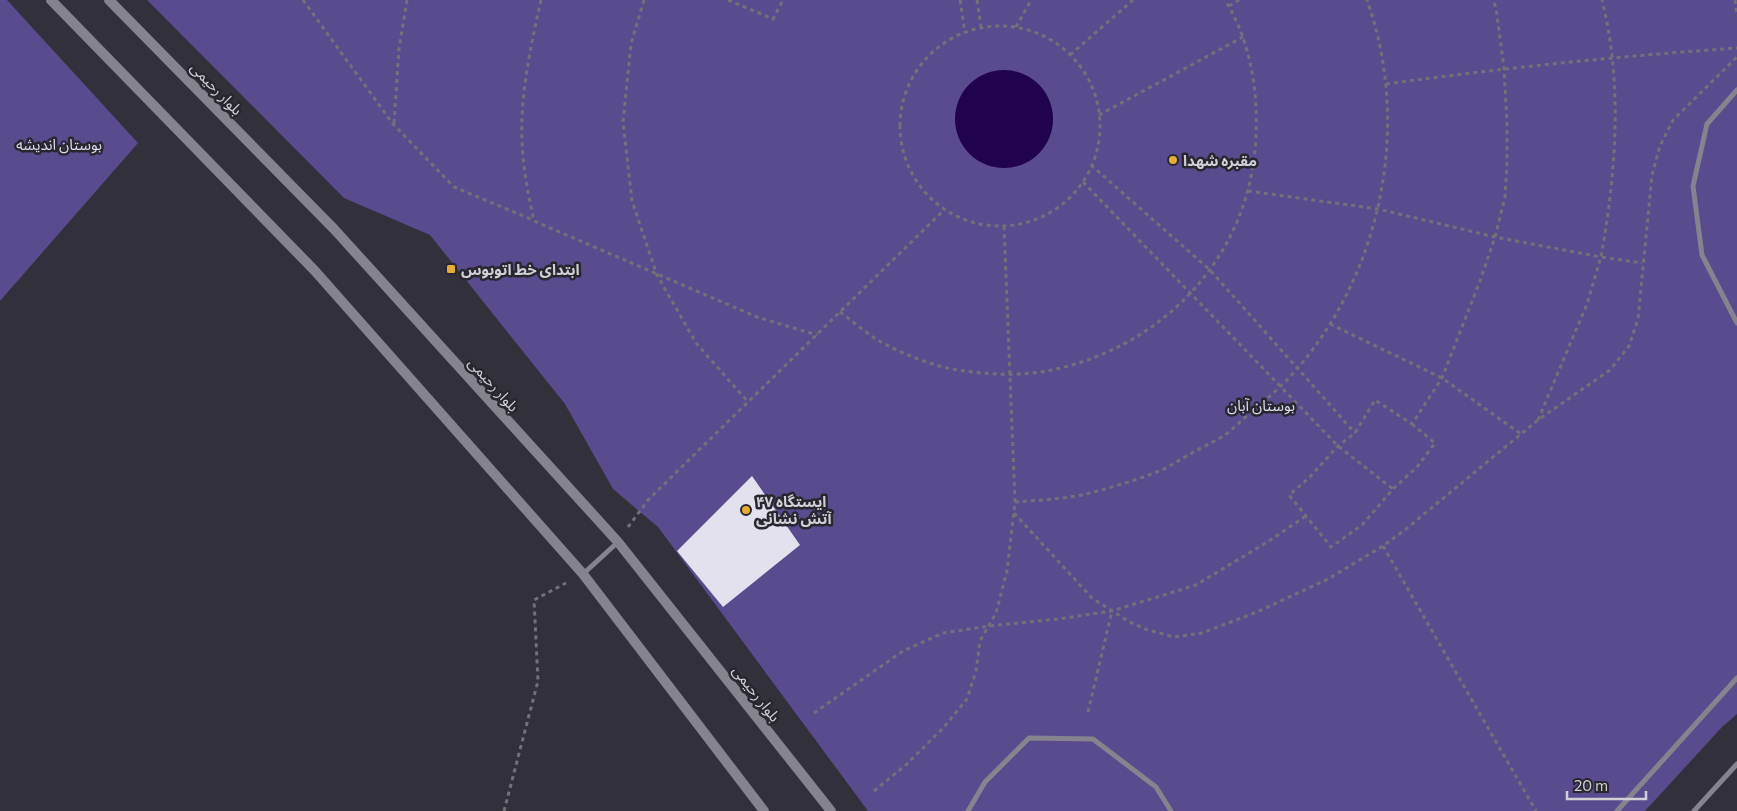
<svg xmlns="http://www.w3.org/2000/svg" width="1737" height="811" font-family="Commissioner,'Noto Sans Arabic',sans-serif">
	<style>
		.green { fill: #5a4b8f }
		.water { fill: #21024e }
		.building { fill: #e3e1ee }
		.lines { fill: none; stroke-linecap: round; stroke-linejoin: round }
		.path { stroke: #72717a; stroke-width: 3; stroke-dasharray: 4 4; stroke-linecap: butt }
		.minor { stroke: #84838e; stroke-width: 5 }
		.secondary { stroke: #84838e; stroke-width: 10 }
		.poi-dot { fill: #e5ad35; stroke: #282730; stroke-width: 2 }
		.labels { text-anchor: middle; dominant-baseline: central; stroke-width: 5; stroke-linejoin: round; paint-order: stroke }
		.street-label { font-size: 15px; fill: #d1d0d7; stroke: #282730 }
		.park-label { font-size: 15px; fill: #dfdcf2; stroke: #282730 }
		.poi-label { font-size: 15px; font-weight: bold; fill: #d1d0d7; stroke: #282730; text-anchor: start }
	</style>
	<rect width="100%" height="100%" fill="#32313b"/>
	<path class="green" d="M 0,0 L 7,0 L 138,143 L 0,301 Z
		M 147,0 L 1737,0 L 1737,714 L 1722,727 L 1645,811 L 868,811 L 658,527 L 613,489 L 565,404 L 430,235 L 344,198 Z"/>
	<path class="water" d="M955 119a49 49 0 1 1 98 0a49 49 0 1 1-98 0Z"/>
	<path class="building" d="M 752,476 L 800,545 L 723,607 L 677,551 Z"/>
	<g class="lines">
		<path class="path" d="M 303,0 L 393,124 L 454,187 L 533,220
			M 541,0 C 531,45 520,94 522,141 C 523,168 528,194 534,221 L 757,317 L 817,335
			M 644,0 L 631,44 L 623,122 L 632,201 L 657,275 L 696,343 L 748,402
			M 728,0 L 773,19 L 783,0
			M 960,0 L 965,32
			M 977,0 L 981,27
			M 1735,0 L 1737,16
			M 1229,6 L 1239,0
			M900 126a100 100 0 1 1 200 0a100 100 0 1 1-200 0Z
			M 1016,27 L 1031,0
			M 1070,55 L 1133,0
			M 1386,84 C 1503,68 1620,56 1737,48
			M 1099,115 L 1243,37
			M 394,123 L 399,49 L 407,0
			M 1091,165 L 1210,270 L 1355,433
			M 1083,182 L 1338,446 L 1393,489
			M 1248,191 L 1378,209 L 1495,237 L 1601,257 C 1616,173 1623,84 1602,0
			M 840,312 C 852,321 864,331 876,339 C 901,354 937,368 965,371 C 993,375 1024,376 1052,370 C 1166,346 1252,253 1256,135 C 1258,89 1250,40 1225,0
			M 1330,324 L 1442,378 L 1521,434
			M 1538,420 L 1587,304 L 1601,257 L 1642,263
			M 1412,424 L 1435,443 L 1417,467 L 1393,489 L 1362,525 L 1331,547 L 1289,495 L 1309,478 L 1338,446 L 1355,433 L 1375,400 L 1412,424 L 1442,378 L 1480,281 L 1495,237 L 1505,197 L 1507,163 L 1507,123 L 1504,68 L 1496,8 L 1493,0
			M 1015,502 C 1039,500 1067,499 1090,493 C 1113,487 1137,480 1159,471 C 1168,468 1176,462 1185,457 C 1198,449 1212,443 1225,435 C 1234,428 1242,420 1250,413 C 1267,399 1283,385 1297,369 C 1383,269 1411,124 1367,0
			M 1014,513 L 1092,598 L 1128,621 L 1145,629 L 1174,637 L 1202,633 L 1257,612 L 1328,579 L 1383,546 L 1406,529 L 1538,420 L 1610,370 L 1629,346 L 1638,319 L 1652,175 L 1660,146 L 1673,120 L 1737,57
			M 628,527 L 649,499 L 945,209
			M 1383,546 L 1536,811
			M 1088,712 L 1112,611
			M 814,713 L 903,651 L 943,633 L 989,626 L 1058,619 L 1112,611 L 1196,585 L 1269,541 L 1306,516
			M 874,791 L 907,764 L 944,727 L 967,699 L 976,671 L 980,641 L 996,613 L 1007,571 L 1015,502 L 1004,226
			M 504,811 L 538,681 L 534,600 L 566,583"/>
		<path class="minor" d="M 1737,90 L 1707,124 L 1693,186 L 1702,255 L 1737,323
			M 583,574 L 618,542
			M 968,811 L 985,782 L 1029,738 L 1093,739 L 1156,787 L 1171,811
			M 1617,811 L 1737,678
			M 1694,811 L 1737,764"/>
		<path class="secondary" d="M 51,0 L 315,271 L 583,574 L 764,811
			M 109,0 L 334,229 L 618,542 L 831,811"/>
	</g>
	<g class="poi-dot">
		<circle cx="1173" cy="160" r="5"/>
		<rect x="446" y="264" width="10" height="10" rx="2.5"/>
		<circle cx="746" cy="510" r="5"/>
	</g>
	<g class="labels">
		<g class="street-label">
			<text transform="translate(217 88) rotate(46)">بلوار رحیمی</text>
			<text transform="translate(494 384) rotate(48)">بلوار رحیمی</text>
			<text transform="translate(757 693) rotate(52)">بلوار رحیمی</text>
		</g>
		<g class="park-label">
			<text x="59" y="144">بوستان اندیشه</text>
			<text x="1261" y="405">بوستان آبان</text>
		</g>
		<g class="poi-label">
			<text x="1183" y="160">مقبره شهدا</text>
			<text x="461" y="269">ابتدای خط اتوبوس</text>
			<text x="756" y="501">ایستگاه ۴۷<tspan x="756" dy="17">آتش نشانی</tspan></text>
		</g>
	</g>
	<path d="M1567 791v8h79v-8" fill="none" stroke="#d1d0d7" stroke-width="2.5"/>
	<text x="1574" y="791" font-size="15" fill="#d1d0d7" stroke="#282730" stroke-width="4" paint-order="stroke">20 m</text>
</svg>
